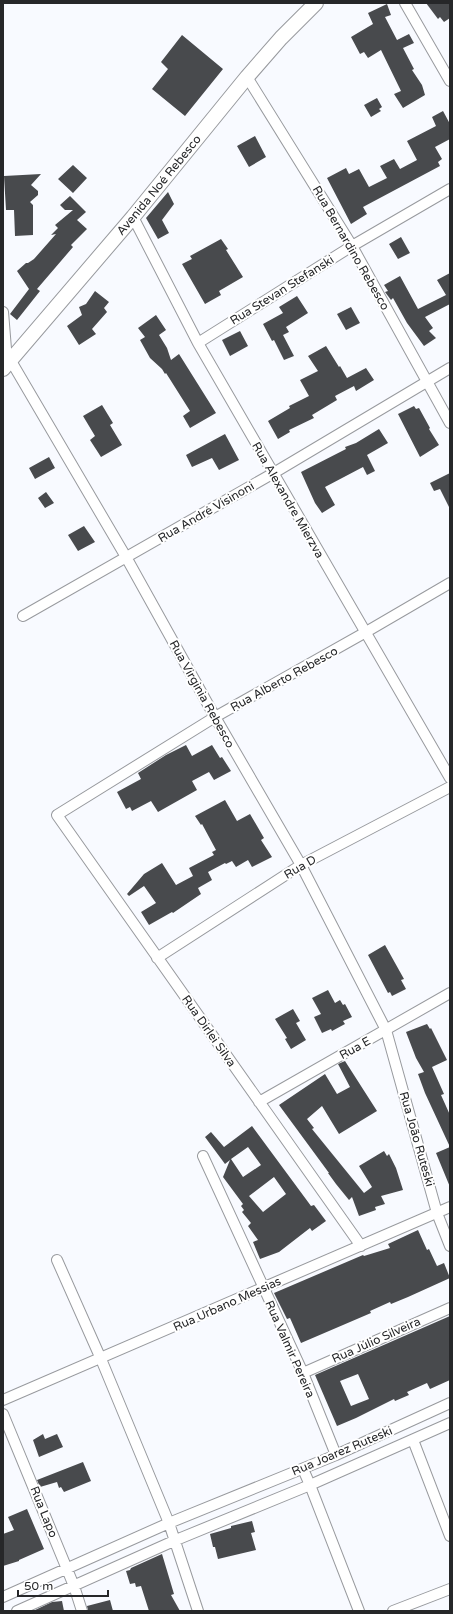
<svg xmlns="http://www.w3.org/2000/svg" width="453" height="1614" font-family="'Varela Round',sans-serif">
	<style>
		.building { fill: #484a4d; fill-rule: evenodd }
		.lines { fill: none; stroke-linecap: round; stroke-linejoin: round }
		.street-casing { stroke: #989a9e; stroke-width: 12 }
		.secondary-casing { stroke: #989a9e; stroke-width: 16 }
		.street { stroke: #fff; stroke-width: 10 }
		.secondary { stroke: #fff; stroke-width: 14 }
		.labels { text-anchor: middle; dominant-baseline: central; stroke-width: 4; stroke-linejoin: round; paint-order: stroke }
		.street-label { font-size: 12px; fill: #262729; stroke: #fff }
	</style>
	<rect width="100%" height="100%" fill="#f8faff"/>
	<path class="building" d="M 426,3 L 450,3 L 450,18 L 444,22 L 440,17 L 438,19 Z
		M 387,4 L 391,15 L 385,17 L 397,40 L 409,34 L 414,43 L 403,48 L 414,69 L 412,70 L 422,85 L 425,95 L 403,108 L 394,94 L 401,91 L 381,50 L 368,58 L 364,52 L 360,54 L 351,37 L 373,24 L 368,13 Z
		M 182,35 L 223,69 L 185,116 L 152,89 L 168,69 L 161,62 Z
		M 377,98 L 382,107 L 379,109 L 381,111 L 371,117 L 364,105 Z
		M 443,111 L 450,124 L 450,139 L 435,147 L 442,159 L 438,162 L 440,166 L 363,207 L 367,214 L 351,224 L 327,178 L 346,168 L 349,174 L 359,169 L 369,187 L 387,178 L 380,166 L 394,159 L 400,169 L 417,160 L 407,141 L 436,126 L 432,117 Z
		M 255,136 L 266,157 L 249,167 L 237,146 Z
		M 73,165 L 87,178 L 73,193 L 58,179 Z
		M 41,174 L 31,185 L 38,191 L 38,195 L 30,202 L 33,205 L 33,235 L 15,236 L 14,210 L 6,210 L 4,176 Z
		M 168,192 L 174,204 L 162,220 L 169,233 L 158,239 L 146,218 Z
		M 70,196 L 86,212 L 77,220 L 87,229 L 71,245 L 73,247 L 37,289 L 40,291 L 17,320 L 10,314 L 29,289 L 17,271 L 26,263 L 28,263 L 34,259 L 56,234 L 51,235 L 58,228 L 55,225 L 73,210 L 65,210 L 60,205 Z
		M 401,237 L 410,253 L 398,259 L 389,244 Z
		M 221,239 L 228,249 L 226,250 L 243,277 L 219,291 L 221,295 L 205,304 L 182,264 L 192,259 L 190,256 Z
		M 450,273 L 450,304 L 425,317 L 433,328 L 429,331 L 436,338 L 424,346 L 407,323 L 393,298 L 391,300 L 385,292 L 388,291 L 384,285 L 400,276 L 418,309 L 446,295 L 437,280 Z
		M 95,291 L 109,302 L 104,308 L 107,312 L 92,329 L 96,334 L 79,345 L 67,326 L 82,315 L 79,307 L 86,304 Z
		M 297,296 L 308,313 L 286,327 L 289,332 L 283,335 L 294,356 L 284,360 L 274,340 L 272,341 L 263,324 L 283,313 L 279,307 Z
		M 351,307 L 360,323 L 346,330 L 337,314 Z
		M 156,315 L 166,330 L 159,335 L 167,348 L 171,360 L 179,354 L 216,413 L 190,428 L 183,416 L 190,411 L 166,373 L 165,374 L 162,369 L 150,358 L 140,340 L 145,337 L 138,328 Z
		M 240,331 L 248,346 L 230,356 L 222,340 Z
		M 326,346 L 339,367 L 340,366 L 347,378 L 366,368 L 374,380 L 356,391 L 354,386 L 335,396 L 337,400 L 312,415 L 314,418 L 289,430 L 290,432 L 278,439 L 268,421 L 290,408 L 289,406 L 309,396 L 300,380 L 318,371 L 308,356 Z
		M 102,405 L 113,423 L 110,425 L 122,445 L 101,457 L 90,440 L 95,436 L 83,416 Z
		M 414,406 L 416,409 L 419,408 L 430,428 L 429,429 L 439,445 L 420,457 L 398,414 Z
		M 379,429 L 388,443 L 367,455 L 375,471 L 367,475 L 363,467 L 325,487 L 335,505 L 322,513 L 315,503 L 301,472 L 346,449 L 345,447 L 356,443 Z
		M 225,434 L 239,460 L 219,470 L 212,458 L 192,467 L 186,455 Z
		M 49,457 L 55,468 L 35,479 L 29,468 Z
		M 450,473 L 450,509 L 440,489 L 434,491 L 430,483 Z
		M 46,492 L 54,503 L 45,508 L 38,498 Z
		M 84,526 L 95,542 L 78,551 L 68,535 Z
		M 186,745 L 192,756 L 212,745 L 220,758 L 222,757 L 231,771 L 214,780 L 209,772 L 192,781 L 197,790 L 158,812 L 151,801 L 132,811 L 130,807 L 126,809 L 117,792 L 141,779 L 138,773 L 166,755 Z
		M 225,800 L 237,821 L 250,814 L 264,838 L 261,840 L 272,857 L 252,867 L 248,860 L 236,867 L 232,861 L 226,864 L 225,863 L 208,872 L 212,880 L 198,888 L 201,894 L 173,913 L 172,912 L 149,925 L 141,912 L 156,903 L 144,886 L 129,896 L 127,894 L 144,874 L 162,863 L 176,885 L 193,876 L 189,868 L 214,855 L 212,852 L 216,850 L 202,824 L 201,825 L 195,816 Z
		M 385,945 L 404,979 L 401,980 L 406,989 L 392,996 L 390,992 L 388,993 L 368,955 Z
		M 328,990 L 335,1003 L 340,1000 L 343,1005 L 345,1004 L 352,1017 L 343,1021 L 345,1024 L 332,1031 L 331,1029 L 322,1033 L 314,1017 L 321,1014 L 312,998 Z
		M 293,1009 L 300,1021 L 296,1023 L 306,1040 L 291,1049 L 285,1039 L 287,1038 L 275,1019 Z
		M 427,1024 L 430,1029 L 431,1028 L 447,1060 L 432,1067 L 444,1094 L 441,1095 L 450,1115 L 450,1187 L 436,1153 L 450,1147 L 425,1093 L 418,1074 L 424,1072 L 416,1058 L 406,1032 Z
		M 345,1061 L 377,1111 L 339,1134 L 322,1106 L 307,1119 L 314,1128 L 312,1129 L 364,1193 L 372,1187 L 359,1166 L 384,1151 L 387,1156 L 389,1154 L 396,1168 L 403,1190 L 381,1196 L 385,1204 L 375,1207 L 376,1210 L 359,1216 L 352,1197 L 349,1200 L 336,1184 L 328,1173 L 329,1173 L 279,1105 L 325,1074 L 337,1094 L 350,1087 L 338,1064 Z
		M 252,1126 L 311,1206 L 314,1205 L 326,1221 L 312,1231 L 310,1228 L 279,1252 L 260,1259 L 253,1242 L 258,1240 L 248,1226 L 251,1223 L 242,1212 L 244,1210 L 241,1206 L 243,1204 L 223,1177 L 230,1160 L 225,1164 L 205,1137 L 211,1132 L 224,1147 ZM 248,1147 L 261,1165 L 243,1177 L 231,1159 ZM 274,1177 L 286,1194 L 263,1212 L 249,1196 Z
		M 418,1230 L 427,1250 L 429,1249 L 437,1266 L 444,1263 L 450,1278 L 408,1297 L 391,1304 L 390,1302 L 370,1311 L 371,1313 L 301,1343 L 290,1318 L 287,1319 L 274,1293 L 363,1255 L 364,1256 L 390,1248 L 388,1244 Z
		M 450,1316 L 450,1380 L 430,1389 L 427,1383 L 407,1392 L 409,1395 L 395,1401 L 394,1399 L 356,1418 L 337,1426 L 315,1375 ZM 358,1374 L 369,1399 L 351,1406 L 340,1381 Z
		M 43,1434 L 45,1439 L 57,1434 L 63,1447 L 39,1457 L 33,1440 Z
		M 83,1462 L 91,1481 L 64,1492 L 61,1487 L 59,1488 L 57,1482 L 40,1487 L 37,1480 Z
		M 27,1509 L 44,1549 L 19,1560 L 19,1561 L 3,1566 L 3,1534 L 14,1530 L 8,1517 Z
		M 252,1521 L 255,1532 L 251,1533 L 256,1550 L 218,1559 L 215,1547 L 213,1547 L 210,1534 L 231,1528 L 231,1526 Z
		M 162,1554 L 174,1594 L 171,1595 L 180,1611 L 149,1611 L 141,1586 L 136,1587 L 135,1583 L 130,1584 L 126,1571 L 130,1570 L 131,1568 Z
		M 110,1600 L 113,1611 L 88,1611 L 87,1606 Z
		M 62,1601 L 64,1611 L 33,1611 L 52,1602 Z"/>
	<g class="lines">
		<g class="street-casing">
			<path id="street" d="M 405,3 L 450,81
				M 247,77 L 352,246 L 450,423
				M 133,217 L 198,343 L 450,778
				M 3,312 L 6,349 L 11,361 L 126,557 L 215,717 L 301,865 L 386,1030 L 437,1213 L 450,1246
				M 198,343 L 352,246 L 450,189
				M 23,616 L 272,474 L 450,368
				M 157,958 L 301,865 L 450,787
				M 259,1102 L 450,993
				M 203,1156 L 303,1373 L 336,1455
				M 361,1246 L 57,815 L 215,717 L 366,632 L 450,583
				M 57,1260 L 101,1359 L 169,1523 L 198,1611
				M 303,1373 L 450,1308
				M 3,1400 L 450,1207
				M 3,1414 L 74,1586 L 82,1611
				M 413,1440 L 450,1536
				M 303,1469 L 310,1485 L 359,1611
				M 3,1597 L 169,1523 L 336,1455 L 450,1403
				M 17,1611 L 176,1540 L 310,1485 L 450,1423
				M 393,1611 L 450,1589"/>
		</g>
		<g class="secondary-casing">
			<g id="secondary">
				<path id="s1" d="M 3,369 L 133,217 L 247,77 L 281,38 L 316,3"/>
			</g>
		</g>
		<use href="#street" class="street"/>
		<use href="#secondary" class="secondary"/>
	</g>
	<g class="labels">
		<g class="street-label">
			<text stroke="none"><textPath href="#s1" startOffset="241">Avenida Noé Rebesco</textPath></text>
			<text transform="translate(351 248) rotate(60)">Rua Bernardino Rebesco</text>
			<text transform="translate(282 290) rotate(-32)">Rua Stevan Stefanski</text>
			<text transform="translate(288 500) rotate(60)">Rua Alexandre Mierzva</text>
			<text transform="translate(206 512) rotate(-30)">Rua André Visinoni</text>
			<text transform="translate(284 679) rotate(-29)">Rua Alberto Rebesco</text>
			<text transform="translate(202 694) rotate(61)">Rua Virginia Rebesco</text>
			<text transform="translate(300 867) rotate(-30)">Rua D</text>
			<text transform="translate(209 1031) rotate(55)">Rua Dirlei Silva</text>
			<text transform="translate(355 1048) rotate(-29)">Rua E</text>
			<text transform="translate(417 1139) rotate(74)">Rua João Ruteski</text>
			<text transform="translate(227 1304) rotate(-24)">Rua Urbano Messias</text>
			<text transform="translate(376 1340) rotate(-24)">Rua Júlio Silveira</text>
			<text transform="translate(290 1349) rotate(66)">Rua Valmir Pereira</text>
			<text transform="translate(342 1451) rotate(-23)">Rua Joarez Ruteski</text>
			<text transform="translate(44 1512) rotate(68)">Rua Lapo</text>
		</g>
	</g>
	<rect width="453" height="1614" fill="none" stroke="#262729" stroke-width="8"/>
	<path d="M18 1590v6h90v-6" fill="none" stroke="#262729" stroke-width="2"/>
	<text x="24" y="1590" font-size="12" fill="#262729" stroke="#ffffff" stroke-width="3" paint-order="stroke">50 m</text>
</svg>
